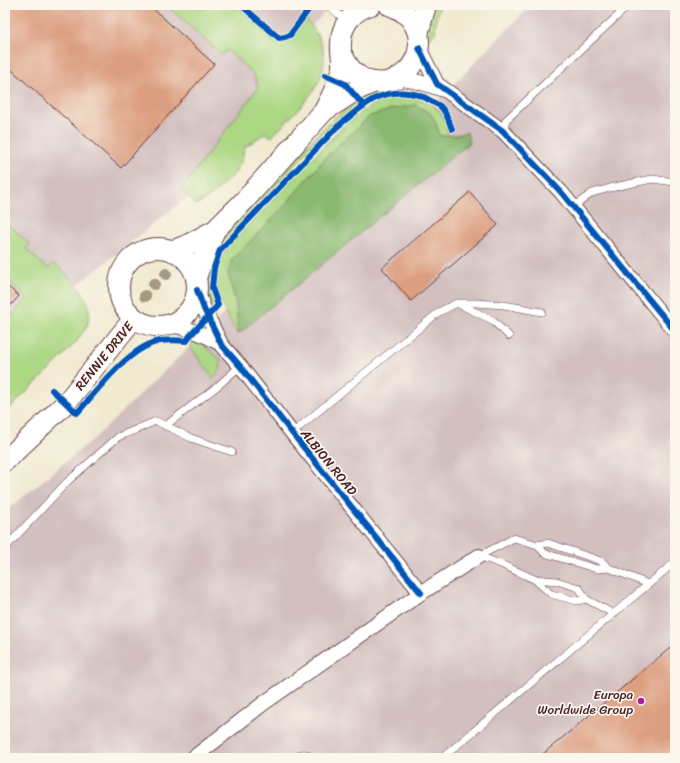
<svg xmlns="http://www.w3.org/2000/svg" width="680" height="763" font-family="Sriracha,sans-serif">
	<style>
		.industrial { fill: #d2bfc0 }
		.green { fill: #acd783; stroke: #7b7b57 }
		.forest { fill: #89b871; stroke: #6a6c4e }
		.building { fill: #dc9e80 }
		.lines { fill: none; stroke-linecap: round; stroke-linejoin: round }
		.lane-casing { stroke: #633d44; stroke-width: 8 }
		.street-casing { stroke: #633d44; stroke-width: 16 }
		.secondary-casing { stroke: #633d44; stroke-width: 22 }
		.lane { stroke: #fff; stroke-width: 7 }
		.street { stroke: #fff; stroke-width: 14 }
		.secondary { stroke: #fff; stroke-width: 20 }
		.cycleway-casing { stroke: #fbf7ec; stroke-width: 8 }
		.cycleway { stroke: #0057b8; stroke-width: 6 }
		.tree { fill: #a59984 }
		.poi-dot { fill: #b5179e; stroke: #fbf7ec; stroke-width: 1.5 }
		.labels { text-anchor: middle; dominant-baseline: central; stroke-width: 3.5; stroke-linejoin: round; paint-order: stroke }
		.street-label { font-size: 13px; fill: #4a1f2b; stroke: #fbf7ec }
		.poi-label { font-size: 13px; fill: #4a1f2b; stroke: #fbf7ec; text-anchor: end }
	</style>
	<rect width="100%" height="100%" fill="#fbf7ec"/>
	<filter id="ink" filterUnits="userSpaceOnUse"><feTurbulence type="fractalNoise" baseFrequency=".025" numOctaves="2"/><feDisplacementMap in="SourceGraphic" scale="8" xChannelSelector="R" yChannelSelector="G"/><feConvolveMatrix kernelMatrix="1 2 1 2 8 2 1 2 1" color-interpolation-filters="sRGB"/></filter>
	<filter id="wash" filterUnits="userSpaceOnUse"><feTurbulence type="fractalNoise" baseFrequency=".012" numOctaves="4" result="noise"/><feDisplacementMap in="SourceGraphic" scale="16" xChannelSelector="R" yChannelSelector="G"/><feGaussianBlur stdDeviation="0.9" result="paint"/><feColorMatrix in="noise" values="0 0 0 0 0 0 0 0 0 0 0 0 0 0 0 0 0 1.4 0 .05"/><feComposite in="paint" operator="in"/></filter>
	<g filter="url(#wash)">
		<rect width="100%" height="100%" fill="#f1ead1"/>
		<path class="industrial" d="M 5,5 L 331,5 L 301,38 L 225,167 L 60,299 L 5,354 Z
			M 531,5 L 675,5 L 675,758 L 5,758 L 5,512 L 98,435 L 338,203 Z"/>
		<path class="green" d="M 166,5 L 236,5 L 274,38 C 276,39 280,41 283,41 C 292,40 299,24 304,17 C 350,68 307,99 272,137 L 265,133 L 244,148 L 242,160 L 235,173 L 211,196 L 196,205 L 181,189 L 258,88 L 254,75 L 227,50 L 222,55 Z
			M 434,5 L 440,5 L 436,20 L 435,33 L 430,38 L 429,27 Z
			M 381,89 L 392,90 C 344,103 311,148 278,184 C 258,204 237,224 219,246 C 209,269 204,281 215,306 L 212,307 L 207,294 L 206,282 L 207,269 L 217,242 L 320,132 L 346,108 L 365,96 Z
			M 394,97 C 413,96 436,100 445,120 C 447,125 447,131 448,136 L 440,136 L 435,121 L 429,112 L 415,105 L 370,116 L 329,154 L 277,214 L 251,240 L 228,273 L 236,304 L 238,334 C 220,305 206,280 227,247 L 340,129 C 356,116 372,102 394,97 Z
			M 5,222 L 30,244 L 26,249 L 48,269 L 54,263 L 70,278 L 83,293 L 89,306 L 89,318 L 87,326 L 77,341 L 59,360 L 5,413 L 5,324 L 27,298 L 5,278 Z
			M 193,338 L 202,344 L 221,360 L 220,370 L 213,378 L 190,347 Z"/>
		<path class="forest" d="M 415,105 C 435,114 433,116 440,136 L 456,135 L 467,132 L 469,143 L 238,334 L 236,304 L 228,273 L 232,259 L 277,214 L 329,154 L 370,116 L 392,109 Z"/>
		<g id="blocks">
			<path class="building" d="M 5,5 L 149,5 L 214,64 L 121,168 L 5,64 Z
				M 470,192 L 498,225 L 411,301 L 382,268 Z
				M 5,284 L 19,296 L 5,312 Z
				M 675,644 L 675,758 L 538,758 Z"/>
		</g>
	</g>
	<g filter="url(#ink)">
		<use href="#blocks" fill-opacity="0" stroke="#633d44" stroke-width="1"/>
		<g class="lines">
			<g class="lane-casing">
				<path id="lane" d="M 327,5 L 347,21
					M 503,131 L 506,120 L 629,5
					M 573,207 L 592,193 L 610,188 L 652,179 L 675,182
					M 459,304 L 492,320 L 509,336
					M 165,426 L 219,385 L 240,366
					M 292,433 L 439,312 L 457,303 L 476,303 L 504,305 L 542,312
					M 538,545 L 544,553 L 597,569 L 609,568
					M 5,548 L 67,482 L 118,437 L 156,421 L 191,438 L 232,452
					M 479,556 L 514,538 L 538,545 L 548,543 L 601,561 L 609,568 L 648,584
					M 479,556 L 503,565 L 534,579 L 551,594 L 577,601 L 586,599
					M 534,579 L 557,581 L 579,588 L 586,599 L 614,614
					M 295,758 C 300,754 305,751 310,758
					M 442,758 L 675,562"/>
			</g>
			<g class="street-casing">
				<path id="street" d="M 419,48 L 437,84 L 503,131 L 561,192 L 675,331
					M 398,78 L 419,82 L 444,90
					M 197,290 L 204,309 L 221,344 L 240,366 L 292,433 L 421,593
					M 168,325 C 188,327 204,334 221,344
					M 193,758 L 264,703 L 421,593 L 479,556"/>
			</g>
			<g class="secondary-casing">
				<path id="secondary" d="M 418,34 L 426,5
					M 343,56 C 346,62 349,68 355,73 C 386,100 431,65 416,28 C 411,16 401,9 389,5
					M 324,111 C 331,97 339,83 342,68 C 343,59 340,52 341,43 C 341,25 353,10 371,5
					M119 287a39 39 0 1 1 78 0a39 39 0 1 1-78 0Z
					M 172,251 L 187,245 L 215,230 L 244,201 L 324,111 L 355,91 L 375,82
					M 196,278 L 203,258 L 215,230
					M 5,461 L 66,403 L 134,318"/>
			</g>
			<use href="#lane" class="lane"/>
			<use href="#street" class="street"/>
			<use href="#secondary" class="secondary"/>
			<g class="cycleway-casing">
				<path id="cycleway" d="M 241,5 L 279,38 L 285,37 L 290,35 L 312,5
					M 419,48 L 437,84 L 503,131 L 561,192 L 675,331
					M 325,75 L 345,84 L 364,106
					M 197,290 L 204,309 L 221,344 L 240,366 L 292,433 L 421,593
					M 52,390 L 77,413 C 97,391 127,350 156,342 C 166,339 177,340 187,341 L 189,337 L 218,305 L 212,288 L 214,268 L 220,250 L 337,127 C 349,117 361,106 374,99 C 392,90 414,90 431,101 C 434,103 439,105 441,107 C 447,113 449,122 452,129"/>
			</g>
			<use href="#cycleway" class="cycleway"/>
		</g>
		<g class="tree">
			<circle cx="166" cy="274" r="6"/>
			<circle cx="154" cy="284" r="6"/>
			<circle cx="145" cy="296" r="6"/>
		</g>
	</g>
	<circle class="poi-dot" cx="641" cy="701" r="4"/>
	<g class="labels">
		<g class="street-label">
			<text transform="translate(104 356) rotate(-51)">RENNIE DRIVE</text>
			<text transform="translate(329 462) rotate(51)">ALBION ROAD</text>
		</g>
		<g class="poi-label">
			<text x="633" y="694">Europa<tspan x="633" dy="15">Worldwide Group</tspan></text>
		</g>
	</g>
	<rect width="680" height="763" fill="none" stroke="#fbf7ec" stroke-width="20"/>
</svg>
